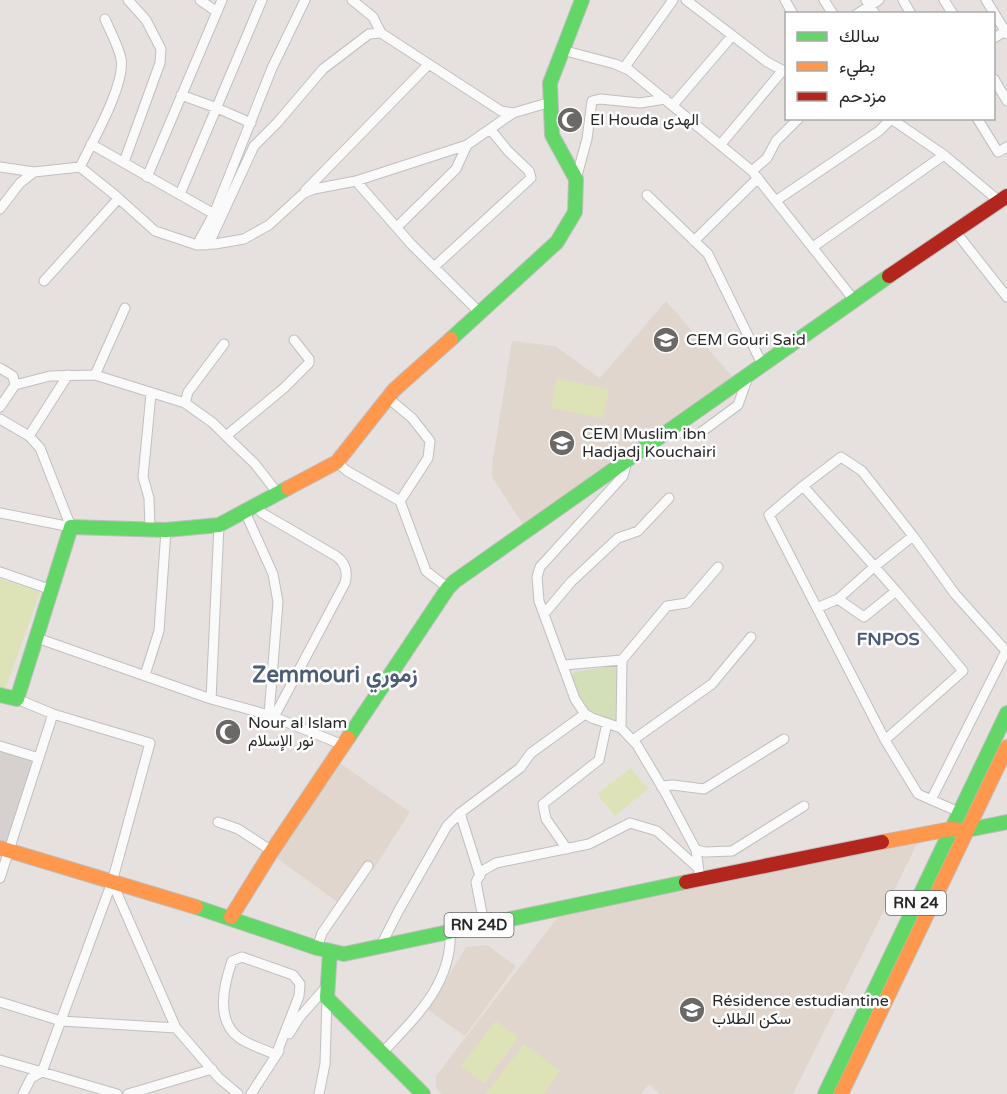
<svg xmlns="http://www.w3.org/2000/svg" width="1007" height="1094" font-family="'Varela Round',Vazirmatn,sans-serif">
	<style>
		.education { fill: #e1d6cd }
		.green { fill: #d2dfb9 }
		.pitch { fill: #dde3b7 }
		.plaza { fill: #d6d1ce }
		.lines { fill: none; stroke-linecap: round; stroke-linejoin: round }
		.street-casing { stroke: #c0bfbf; stroke-width: 11 }
		.fast-casing { stroke: #c0bfbf; stroke-width: 16 }
		.slow-casing { stroke: #c0bfbf; stroke-width: 16 }
		.jam-casing { stroke: #c0bfbf; stroke-width: 16 }
		.street { stroke: #fbfafa; stroke-width: 9 }
		.fast { stroke: #63d668; stroke-width: 14 }
		.slow { stroke: #ff974d; stroke-width: 14 }
		.jam { stroke: #b3261e; stroke-width: 14 }
		.labels { text-anchor: middle; dominant-baseline: central; stroke-width: 5; stroke-linejoin: round; paint-order: stroke }
		.shield { fill: #fff; stroke: #686868; stroke-width: 1.5 }
		.shield-label { font-size: 15px; font-weight: bold; fill: #282828 }
		.poi-label { font-size: 16px; fill: #282828; stroke: #fff; text-anchor: start }
		.neighbourhood-label { font-size: 18px; font-weight: bold; fill: #4c5d76; stroke: #fff }
		.district-label { font-size: 22px; font-weight: bold; fill: #4c5d76; stroke: #fff }
	</style>
	<rect width="100%" height="100%" fill="#e6e1de"/>
	<path class="education" d="M 666,301 L 737,382 L 527,531 L 492,477 L 493,459 L 512,341 L 555,346 L 600,378 Z
		M 334,759 L 410,812 L 373,870 L 369,866 L 340,904 L 271,854 Z
		M 918,842 L 793,1094 L 660,1094 L 649,1084 L 641,1094 L 441,1094 L 436,1088 L 436,1076 L 558,917 Z
		M 487,945 L 516,966 L 465,1036 L 428,1010 L 466,947 Z"/>
	<path class="green" d="M 613,666 L 617,669 L 619,716 L 618,721 L 615,722 L 585,709 L 572,676 L 574,672 Z"/>
	<path class="pitch" d="M 557,378 L 609,390 L 603,418 L 551,408 Z
		M 0,579 L 40,592 L 5,690 L 0,688 Z
		M 631,768 L 648,789 L 615,816 L 597,794 Z
		M 496,1021 L 518,1038 L 484,1083 L 461,1066 Z
		M 524,1044 L 560,1071 L 543,1094 L 486,1094 Z"/>
	<path class="plaza" d="M 0,746 L 39,758 L 9,851 L 0,848 Z"/>
	<g class="lines">
		<g class="street-casing">
			<path id="street" d="M 200,0 L 217,12
				M 352,0 L 373,17 L 381,33
				M 686,0 L 767,62 L 786,72
				M 785,0 L 793,14
				M 824,0 L 833,14
				M 866,0 L 875,14
				M 903,0 L 911,14
				M 944,0 L 953,14
				M 986,0 L 1007,34
				M 857,14 L 879,0
				M 994,38 L 1007,30
				M 562,50 L 615,64 L 629,70 L 752,171 L 854,300
				M 624,68 L 673,0
				M 994,79 L 1007,101
				M 181,95 L 217,108 L 251,123
				M 673,105 L 732,36
				M 977,118 L 998,152 L 1007,147
				M 91,144 L 214,214
				M 721,144 L 783,70
				M 944,155 L 999,201
				M 124,162 L 160,63 L 161,49 L 146,20 L 128,0
				M 0,167 L 34,172 L 80,167 L 115,195 L 155,231 L 197,245 L 215,244 L 244,239 L 269,225 L 304,193 L 314,189 L 356,181 L 467,145 L 513,113 L 551,102
				M 80,167 C 92,142 126,84 121,59 C 119,47 110,31 105,19
				M 752,171 L 767,158 L 776,141 L 799,118
				M 147,177 L 222,0
				M 576,179 L 587,139 L 592,101 L 600,99 L 640,103 L 665,99
				M 356,181 L 411,244 L 480,313
				M 305,191 L 428,65
				M 180,194 L 262,0
				M 647,195 L 708,254 L 762,364
				M 777,200 L 879,131 L 891,119
				M 0,209 L 20,183 L 34,172
				M 397,227 L 456,169 L 467,145
				M 955,231 L 1007,297
				M 694,241 L 758,178
				M 197,245 L 214,214 L 272,68 L 305,0
				M 206,245 L 212,237 L 254,146 L 277,123 L 323,69 L 369,34 L 381,33 L 501,111 L 513,113
				M 813,247 L 944,155 L 890,118
				M 434,267 L 531,178 L 529,171 L 508,151 L 490,129
				M 44,281 L 118,199
				M 0,368 L 13,376 L 15,385
				M 95,375 L 125,308
				M 388,398 L 412,418 L 430,441 L 428,458 L 400,501
				M 185,403 L 188,392 L 224,344
				M 0,407 L 15,385 L 50,376 L 95,375 L 185,403 L 213,423 L 226,436 L 255,464 L 279,495
				M 0,419 L 29,436 L 40,448 L 71,527 L 0,513
				M 671,430 L 696,436 L 738,405 L 749,374
				M 29,436 L 68,375
				M 226,436 L 284,388 L 309,363 L 309,359 L 294,340
				M 627,461 L 623,476 L 540,567 L 537,577 L 539,601 L 575,699 L 585,714 L 592,718 L 621,728 L 637,745 L 665,792 L 696,850 L 700,879
				M 337,462 L 347,471 L 400,501 L 426,571 L 448,588
				M 803,486 L 841,457 L 862,471 L 913,536
				M 256,506 L 262,513 L 336,556 C 346,563 348,572 345,583 L 274,717
				M 245,512 L 273,574 L 278,602 L 269,715
				M 150,530 L 149,498 L 143,477 L 151,394
				M 0,572 L 52,590
				M 817,608 L 838,599
				M 544,614 L 571,582 L 618,538 L 638,531 L 669,498
				M 37,638 L 211,699 L 269,715 L 343,745
				M 564,665 L 622,660
				M 145,675 L 159,631 L 166,530
				M 17,699 L 53,714 L 150,743 L 112,882 L 176,1028 L 219,1078 L 238,1094
				M 211,699 L 219,525
				M 621,728 L 622,660 L 667,606 L 687,603 L 718,567
				M 633,740 L 712,684 L 751,637
				M 885,740 L 769,515 L 803,486 L 896,591
				M 0,746 L 39,758
				M 661,786 L 673,785 L 704,789 L 784,739
				M 931,800 L 1006,651 L 955,594 L 913,536 L 874,567 L 838,599 L 864,617 L 896,591 L 963,671 L 885,740 L 918,794 L 959,812
				M 218,822 L 238,829 L 272,851
				M 567,849 L 546,819 L 543,804 L 599,760 L 607,723
				M 696,850 L 705,852 L 732,851 L 804,806
				M 480,876 L 460,813 L 520,768 L 531,753 L 585,714
				M 0,878 L 53,714
				M 484,924 L 476,882 L 482,871 L 496,863 L 589,844 L 630,823 L 657,831 L 698,868
				M 380,947 L 399,910 L 447,826 L 460,813
				M 317,948 L 322,933 L 368,866
				M 242,957 L 293,975 L 300,984 L 299,996 L 276,1055 C 264,1049 248,1045 238,1037 C 215,1019 224,984 232,961 Z
				M 0,1002 L 61,1021 L 176,1028
				M 289,1034 L 299,1018 L 326,987
				M 382,1053 C 415,1018 453,983 450,931
				M 0,1060 L 42,1072 L 112,882
				M 23,1094 L 31,1078 L 42,1072 L 117,1094
				M 128,1094 L 212,1069
				M 251,1094 L 279,1051
				M 319,1094 L 325,1064 L 327,998"/>
		</g>
		<g class="fast-casing">
			<path id="fast" d="M 451,339 L 557,242 L 575,212 L 576,179 L 552,135 L 550,83 L 582,0
				M 0,695 L 17,699 L 71,527 L 166,530 L 219,525 L 288,488
				M 348,738 L 448,588 L 455,581 L 889,276
				M 967,830 L 1007,822
				M 196,907 L 317,948 L 344,954 L 686,882
				M 330,951 L 327,998 L 423,1094
				M 825,1094 L 1007,713"/>
		</g>
		<g class="slow-casing">
			<path id="slow" d="M 288,488 L 337,462 L 394,390 L 451,339
				M 882,842 L 951,829 L 961,830
				M 0,848 L 196,907
				M 231,917 L 272,851 L 348,738
				M 841,1094 L 1007,747"/>
		</g>
		<g class="jam-casing">
			<path id="jam" d="M 889,276 L 1007,196
				M 686,882 L 882,842"/>
		</g>
		<use href="#street" class="street"/>
		<use href="#fast" class="fast"/>
		<use href="#slow" class="slow"/>
		<use href="#jam" class="jam"/>
	</g>
	<defs>
		<g id="mosque-disc" transform="scale(1.35)"><circle r="9.5" fill="#6a6968" stroke="#fff"/><path d="M3.5-4.9A6 6 0 1 0 3.5 4.9A5 5 0 1 1 3.5-4.9Z" fill="#fff"/></g>
		<g id="school-disc" transform="scale(1.35)"><circle r="9.5" fill="#6a6968" stroke="#fff"/><path d="M0-5L7-2L0 1L-7-2ZM-4 1L0 2.5L4 1V4Q0 6-4 4Z" fill="#fff"/></g>
	</defs>
	<g fill-rule="evenodd">
		<use href="#mosque-disc" x="570" y="120"/>
		<use href="#school-disc" x="666" y="340"/>
		<use href="#school-disc" x="562" y="443"/>
		<use href="#mosque-disc" x="228" y="732"/>
		<use href="#school-disc" x="692" y="1010"/>
	</g>
	<g class="labels">
		<g class="shield">
			<rect x="886" y="891" width="60" height="24" rx="4.5"/>
			<rect x="444.5" y="913" width="69" height="24" rx="4.5"/>
		</g>
		<g class="shield-label">
			<text x="916" y="903">RN 24</text>
			<text x="479" y="925">RN 24D</text>
		</g>
		<g class="poi-label">
			<text x="590" y="120">El Houda الهدى</text>
			<text x="686" y="340">CEM Gouri Said</text>
			<text x="582" y="434">CEM Muslim ibn<tspan x="582" dy="18">Hadjadj Kouchairi</tspan></text>
			<text x="248" y="723">Nour al Islam<tspan x="248" dy="18">نور الإسلام</tspan></text>
			<text x="712" y="1001">Résidence estudiantine<tspan x="712" dy="18">سكن الطلاب</tspan></text>
		</g>
		<g class="neighbourhood-label">
			<text x="888" y="639">FNPOS</text>
		</g>
		<g class="district-label">
			<text x="335" y="675">Zemmouri زموري</text>
		</g>
	</g>
	<rect x="785" y="12" width="210" height="108" fill="#ffffff" stroke="#a9a9a9" stroke-width="1.5"/>
	<rect x="797" y="32" width="30" height="9" fill="#63d668" stroke="#a9a9a9" stroke-width="1.5"/>
	<text x="839" y="42" font-size="18" fill="#282828">سالك</text>
	<rect x="797" y="62" width="30" height="9" fill="#ff974d" stroke="#a9a9a9" stroke-width="1.5"/>
	<text x="839" y="72" font-size="18" fill="#282828">بطيء</text>
	<rect x="797" y="92" width="30" height="9" fill="#b3261e" stroke="#a9a9a9" stroke-width="1.5"/>
	<text x="839" y="102" font-size="18" fill="#282828">مزدحم</text>
</svg>
